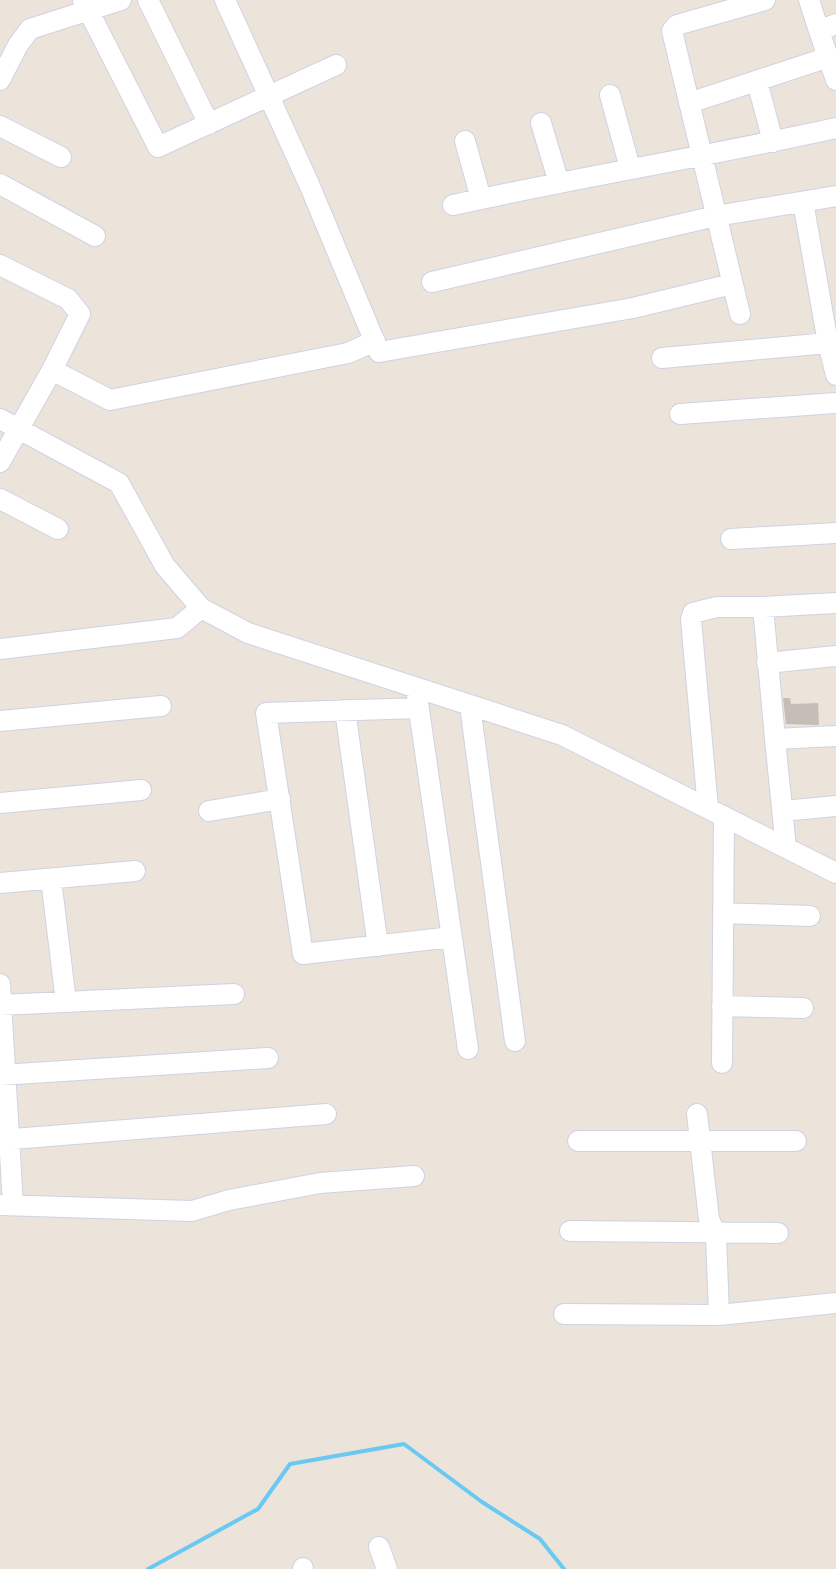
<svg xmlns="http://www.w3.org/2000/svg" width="836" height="1569" font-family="Overpass,sans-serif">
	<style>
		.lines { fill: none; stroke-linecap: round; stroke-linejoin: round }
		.stream { stroke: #69c9f2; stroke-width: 4 }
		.building { fill: #c4beb7 }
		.minor-casing { stroke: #cfd2e2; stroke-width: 22 }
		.minor { stroke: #fff; stroke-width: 20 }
	</style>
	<rect width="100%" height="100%" fill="#ece4da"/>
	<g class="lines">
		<path class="stream" d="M 148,1569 L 258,1509 L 290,1464 L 404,1444 L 482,1502 L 540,1539 L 564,1569"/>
	</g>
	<path class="building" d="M 783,698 L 790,698 L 791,704 L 818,703 L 819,725 L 786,724 Z"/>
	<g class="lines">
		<g class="minor-casing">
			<path id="minor" d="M 83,0 L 158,147 L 336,65
				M 148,0 L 209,124
				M 225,0 L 309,184 L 379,352 L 633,308 L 732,284
				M 809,0 L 819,31 L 836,24
				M 819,31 L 836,80
				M 0,80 L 18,45 L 30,29 L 121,0
				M 757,81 L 773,142
				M 610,95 L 630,168
				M 689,103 L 829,57
				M 541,123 L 559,183
				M 0,126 L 61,157
				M 465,141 L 481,199
				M 0,184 L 95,236
				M 803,202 L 828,343 L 836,343
				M 453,205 C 580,177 709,156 836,128
				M 0,265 L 68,299 L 80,314 L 52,370 L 0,462
				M 432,282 L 716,216 L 836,196
				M 740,314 L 672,31 L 677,25 L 765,0
				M 662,358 L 828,343 L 836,375
				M 52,370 L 110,400 L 348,353 L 375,341
				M 680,414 L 836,403
				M 0,419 L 119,483 L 165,566 L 201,608 L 248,633 L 562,735 L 836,873
				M 0,499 L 58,529
				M 731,539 L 836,533
				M 763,607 L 836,603
				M 0,649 L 177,628 L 201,608
				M 767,663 L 836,656
				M 417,696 L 468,1049
				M 470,706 L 515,1041
				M 419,708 L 266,713 L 303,954 L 452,937
				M 345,710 L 378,946
				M 0,721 L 161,706
				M 775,739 L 786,848
				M 0,803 L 141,790
				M 708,808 L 691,620 L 693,613 L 717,607 L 763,607 L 775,739 L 836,736
				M 209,811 L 280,799
				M 783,811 L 836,806
				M 51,879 L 66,1002
				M 0,883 L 135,871
				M 723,913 L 810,916
				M 0,984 L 13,1205
				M 0,1005 L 234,994
				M 722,1006 L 803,1008
				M 722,1063 L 724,816
				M 0,1075 L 268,1058
				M 697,1114 L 709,1219 L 716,1235 L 719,1315
				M 0,1140 L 326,1114
				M 578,1141 L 796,1141
				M 0,1205 L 192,1211 L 229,1200 L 320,1183 L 414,1176
				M 570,1231 L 778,1233
				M 564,1314 L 719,1315 L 836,1303
				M 379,1547 L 387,1569
				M 303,1568 L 303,1569"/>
		</g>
		<use href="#minor" class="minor"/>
	</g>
</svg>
